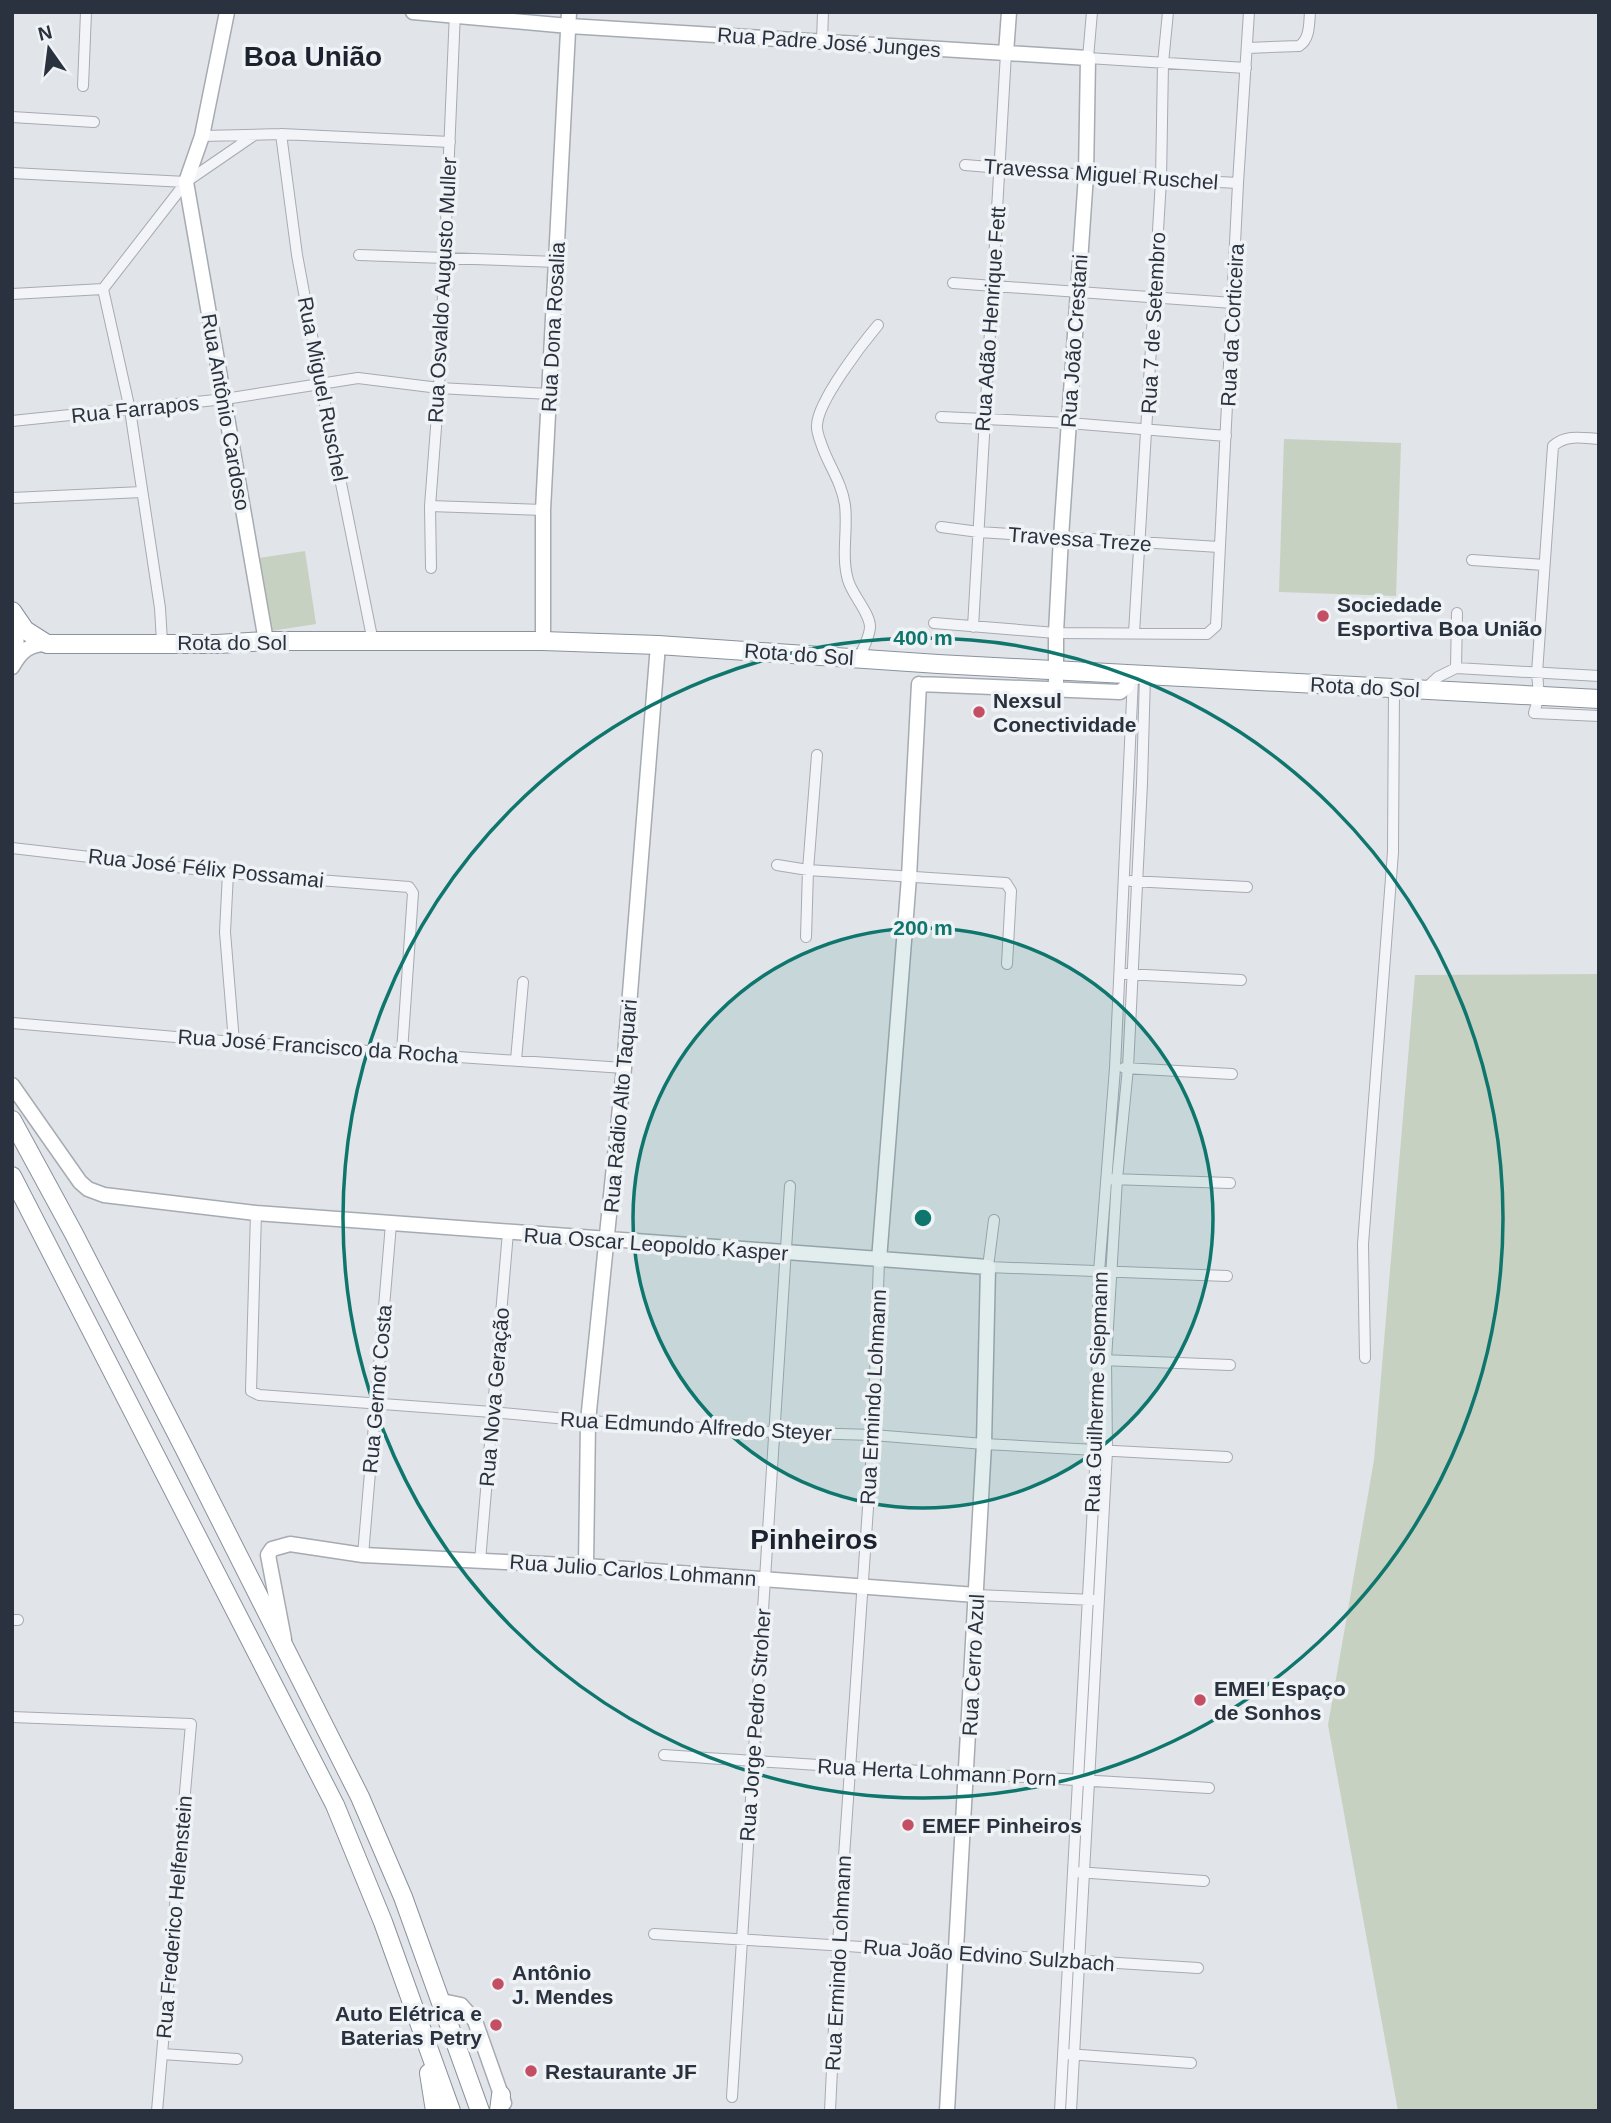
<svg xmlns="http://www.w3.org/2000/svg" width="1611" height="2123" font-family="Helvetica,sans-serif">
	<style>
		.green { fill: #c7d1c2 }
		.lines { fill: none; stroke-linecap: round; stroke-linejoin: round }
		.street-casing { stroke: #a6abb2; stroke-width: 12 }
		.secondary-casing { stroke: #a6abb2; stroke-width: 17 }
		.highway-casing { stroke: #89929e; stroke-width: 20 }
		.street { stroke: #f3f4f7; stroke-width: 10 }
		.secondary { stroke: #fff; stroke-width: 14 }
		.highway { stroke: #fff; stroke-width: 18 }
		.ring { fill: none; stroke: #0f766e; stroke-width: 3.5 }
		.poi-dot { fill: #c44f64; stroke: #f0f3f6; stroke-width: 2.5 }
		.labels { text-anchor: middle; dominant-baseline: central; stroke-width: 7; stroke-linejoin: round; paint-order: stroke }
		.street-label { font-size: 21px; fill: #2a323f; stroke: #f0f3f6 }
		.poi-label { font-size: 21px; font-weight: bold; fill: #2a323f; stroke: #f0f3f6; text-anchor: start }
		.district-label { font-size: 28px; font-weight: bold; fill: #1c232f; stroke: #f0f3f6 }
		.centre { fill: #0f766e; stroke: #f0f3f6; stroke-width: 3.5 }
		.ring-label { font-size: 21px; text-anchor: middle; font-weight: bold; fill: #0f766e; stroke: #f0f3f6; stroke-width: 7; stroke-linejoin: round; paint-order: stroke }
	</style>
	<rect width="100%" height="100%" fill="#e1e4e8"/>
	<path class="green" d="M 1284,439 L 1401,443 L 1396,596 L 1279,592 Z
		M 305,551 L 316,624 L 271,631 L 259,558 Z
		M 1599,974 L 1599,2111 L 1398,2111 L 1328,1725 L 1374,1460 L 1415,975 Z"/>
	<g class="lines">
		<g class="street-casing">
			<path id="street" d="M 1092,12 L 1088,58 L 1246,68
				M 822,42 L 823,12
				M 1247,48 L 1299,46 C 1310,39 1309,24 1310,12
				M 83,86 L 86,12
				M 12,117 L 94,122
				M 281,134 L 297,255 L 321,384 L 373,642
				M 202,136 L 281,134 L 450,142
				M 965,165 L 1086,175 L 1238,183
				M 12,173 L 186,182
				M 359,255 L 558,262
				M 953,283 L 1233,303
				M 103,289 L 130,410 L 160,608 L 162,642
				M 12,294 L 103,289 L 186,182 L 253,136
				M 941,417 L 1069,423 L 1226,436
				M 12,421 L 225,399 L 358,378 L 439,388 L 549,394
				M 1599,439 C 1582,438 1566,434 1553,446 L 1537,673 L 1539,696 L 1534,713 L 1599,716
				M 12,498 L 142,492
				M 430,506 L 543,510
				M 941,527 L 979,532 L 1219,547
				M 1472,560 L 1544,565
				M 431,568 L 430,506 L 439,388 L 455,12
				M 934,623 L 1056,633 L 1207,634 L 1216,626 L 1238,183 L 1249,12
				M 973,627 L 1006,53
				M 1134,633 L 1161,180 L 1163,63 L 1168,12
				M 859,658 C 863,649 869,638 870,628 C 871,614 852,595 848,580 C 841,556 848,530 845,505 C 842,483 829,466 822,446 C 820,440 816,431 817,425 C 818,401 862,344 878,325
				M 1456,668 L 1457,613
				M 1425,689 L 1438,677 L 1456,668 L 1599,676
				M 12,848 L 228,873 L 409,887 L 413,893 L 402,1052
				M 777,865 L 808,870 L 1006,883 L 1011,891 L 1007,964
				M 228,873 L 225,932 L 234,1042
				M 1131,881 L 1247,887
				M 806,937 L 808,870 L 817,755
				M 1126,974 L 1241,980
				M 12,1023 L 234,1042 L 624,1068
				M 516,1060 L 523,982
				M 1124,1068 L 1232,1074
				M 1111,1179 L 1230,1183
				M 256,1213 L 251,1391 L 259,1395 L 492,1412 L 588,1421 L 772,1432 L 873,1435 L 984,1444 L 1227,1457
				M 994,1220 L 988,1267 L 1227,1276
				M 1365,1358 L 1363,1244 L 1393,852 L 1394,689
				M 1101,1360 L 1230,1365
				M 363,1555 L 391,1224
				M 480,1561 L 508,1232
				M 976,1595 L 1095,1600
				M 12,1620 L 18,1620
				M 12,1717 L 191,1724 L 157,2111
				M 664,1755 C 846,1768 1027,1776 1209,1788
				M 1077,1872 L 1204,1881
				M 654,1934 L 1198,1968
				M 162,2054 L 237,2059
				M 1067,2054 L 1191,2063
				M 732,2097 C 753,1793 768,1489 790,1186
				M 830,2111 L 838,1944 L 873,1435 L 879,1260
				M 1060,2111 L 1096,1450 L 1099,1272 L 1115,1068 L 1133,678
				M 1071,2111 L 1107,1451 L 1106,1360 L 1117,1179 L 1128,1068 L 1142,783 L 1145,675"/>
		</g>
		<g class="secondary-casing">
			<path id="secondary" d="M 227,12 L 202,136 L 186,182 L 266,641
				M 413,12 L 569,26 L 1088,58 L 1086,175 L 1061,537 L 1056,633 L 1056,689
				M 1006,53 L 1009,12
				M 543,641 L 543,510 L 569,12
				M 16,660 L 17,621
				M 12,667 C 21,651 29,644 47,644
				M 919,684 L 1120,692 L 1127,686 L 1127,673
				M 12,1085 L 80,1182 L 88,1189 L 104,1195 L 256,1213 L 988,1267 L 984,1444 L 947,2111
				M 879,1260 L 909,877 L 919,684
				M 586,1566 L 588,1421 L 624,1068 L 658,645
				M 284,1639 L 268,1555 L 272,1549 L 290,1544 L 363,1555 L 586,1566 L 976,1595
				M 442,2001 L 461,2005 L 475,2021 L 504,2103"/>
		</g>
		<g class="highway-casing">
			<path id="highway" d="M 12,611 L 25,630 L 47,644 L 218,644 L 266,641 L 543,641 L 658,645 L 938,664 L 1599,699
				M 12,1120 L 74,1234 L 184,1448 L 360,1797 L 403,1897 L 480,2111
				M 12,1176 L 335,1805 L 383,1922 L 451,2111
				M 429,2073 L 435,2111
				M 499,2111 L 501,2095"/>
		</g>
		<use href="#street" class="street"/>
		<use href="#secondary" class="secondary"/>
		<use href="#highway" class="highway"/>
	</g>
	<circle cx="923" cy="1218" r="290" fill="#0f766e" fill-opacity=".12"/>
	<g class="ring">
		<circle cx="923" cy="1218" r="290"/>
		<circle cx="923" cy="1218" r="580"/>
	</g>
	<g class="poi-dot">
		<circle cx="1323" cy="616" r="7"/>
		<circle cx="979" cy="712" r="7"/>
		<circle cx="1200" cy="1700" r="7"/>
		<circle cx="908" cy="1825" r="7"/>
		<circle cx="498" cy="1984" r="7"/>
		<circle cx="496" cy="2025" r="7"/>
		<circle cx="531" cy="2071" r="7"/>
	</g>
	<g class="labels">
		<g class="street-label">
			<text transform="translate(829 42) rotate(4)">Rua Padre José Junges</text>
			<text transform="translate(1101 174) rotate(4)">Travessa Miguel Ruschel</text>
			<text transform="translate(442 290) rotate(-87)">Rua Osvaldo Augusto Muller</text>
			<text transform="translate(990 319) rotate(-86)">Rua Adão Henrique Fett</text>
			<text transform="translate(1153 323) rotate(-87)">Rua 7 de Setembro</text>
			<text transform="translate(1232 325) rotate(-87)">Rua da Corticeira</text>
			<text transform="translate(553 327) rotate(-87)">Rua Dona Rosalia</text>
			<text transform="translate(1074 341) rotate(-86)">Rua João Crestani</text>
			<text transform="translate(323 389) rotate(79)">Rua Miguel Ruschel</text>
			<text transform="translate(135 409) rotate(-6)">Rua Farrapos</text>
			<text transform="translate(226 412) rotate(80)">Rua Antônio Cardoso</text>
			<text transform="translate(1080 539) rotate(4)">Travessa Treze</text>
			<text x="232" y="642">Rota do Sol</text>
			<text transform="translate(799 654) rotate(4)">Rota do Sol</text>
			<text transform="translate(1365 687) rotate(3)">Rota do Sol</text>
			<text transform="translate(206 868) rotate(6)">Rua José Félix Possamai</text>
			<text transform="translate(318 1046) rotate(4)">Rua José Francisco da Rocha</text>
			<text transform="translate(620 1106) rotate(-85)">Rua Rádio Alto Taquari</text>
			<text transform="translate(656 1244) rotate(4)">Rua Oscar Leopoldo Kasper</text>
			<text transform="translate(377 1389) rotate(-85)">Rua Gernot Costa</text>
			<text transform="translate(1096 1392) rotate(-88)">Rua Guilherme Siepmann</text>
			<text transform="translate(494 1397) rotate(-85)">Rua Nova Geração</text>
			<text transform="translate(873 1397) rotate(-87)">Rua Ermindo Lohmann</text>
			<text transform="translate(696 1426) rotate(3)">Rua Edmundo Alfredo Steyer</text>
			<text transform="translate(633 1570) rotate(4)">Rua Julio Carlos Lohmann</text>
			<text transform="translate(973 1665) rotate(-87)">Rua Cerro Azul</text>
			<text transform="translate(755 1725) rotate(-86)">Rua Jorge Pedro Stroher</text>
			<text transform="translate(937 1772) rotate(3)">Rua Herta Lohmann Porn</text>
			<text transform="translate(174 1917) rotate(-85)">Rua Frederico Helfenstein</text>
			<text transform="translate(989 1955) rotate(4)">Rua João Edvino Sulzbach</text>
			<text transform="translate(838 1963) rotate(-87)">Rua Ermindo Lohmann</text>
		</g>
		<g class="poi-label">
			<text x="1337" y="604">Sociedade<tspan x="1337" dy="24">Esportiva Boa União</tspan></text>
			<text x="993" y="700">Nexsul<tspan x="993" dy="24">Conectividade</tspan></text>
			<text x="1214" y="1688">EMEI Espaço<tspan x="1214" dy="24">de Sonhos</tspan></text>
			<text x="922" y="1825">EMEF Pinheiros</text>
			<text x="512" y="1972">Antônio<tspan x="512" dy="24">J. Mendes</tspan></text>
			<text x="482" y="2013" text-anchor="end">Auto Elétrica e<tspan x="482" dy="24">Baterias Petry</tspan></text>
			<text x="545" y="2071">Restaurante JF</text>
		</g>
		<g class="district-label">
			<text x="313" y="56">Boa União</text>
			<text x="814" y="1539">Pinheiros</text>
		</g>
	</g>
	<circle cx="923" cy="1218" r="10" class="centre"/>
	<g class="ring-label">
		<text x="923" y="645">400 m</text>
		<text x="923" y="935">200 m</text>
	</g>
	<rect width="1611" height="2123" fill="none" stroke="#2a323f" stroke-width="28"/>
	<g transform="translate(49 49) rotate(346)" stroke="#f0f3f6" stroke-width="5" paint-order="stroke">
	<path d="M0-5L12 26L0 18L-12 26Z" fill="#2a323f"/>
	<text y="-10" font-size="19" font-weight="bold" text-anchor="middle" fill="#2a323f">N</text>
	</g>
</svg>
